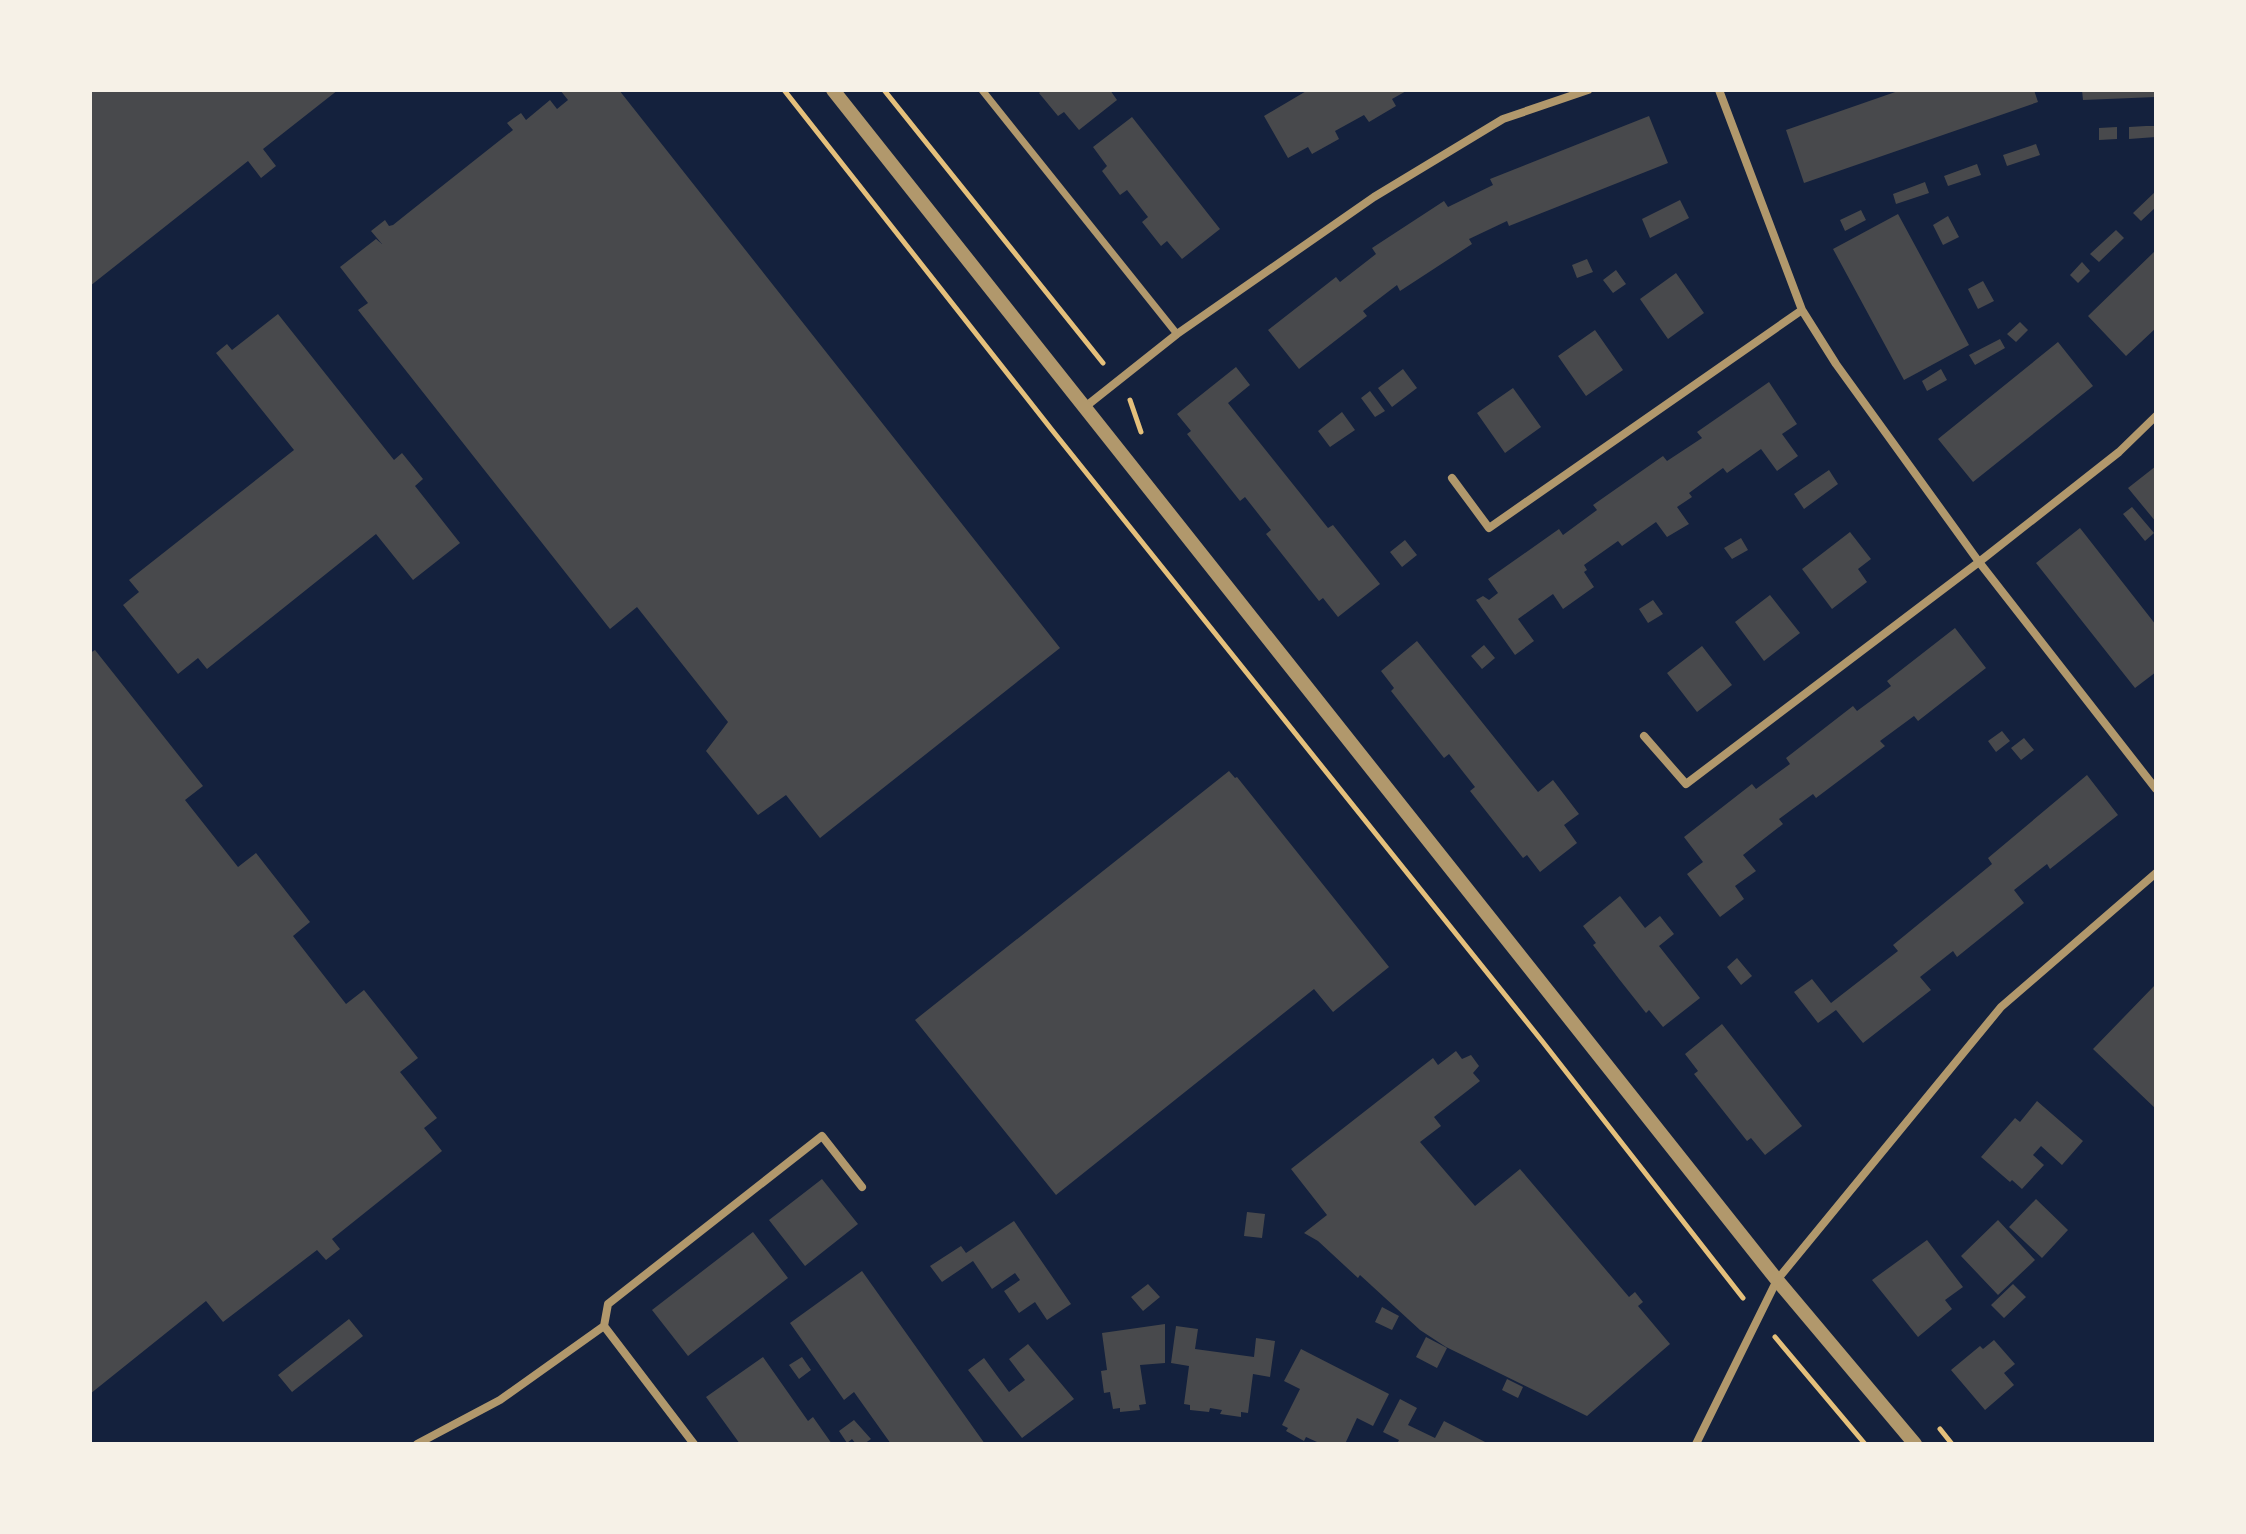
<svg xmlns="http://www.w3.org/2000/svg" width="2246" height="1534" font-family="'Source Serif 4',serif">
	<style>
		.building { fill: #48494c }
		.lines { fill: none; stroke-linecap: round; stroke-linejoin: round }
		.path { stroke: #e5c07b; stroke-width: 5 }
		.pedestrian { stroke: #b1986c; stroke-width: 7 }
		.minor { stroke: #b1986c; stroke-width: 8 }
		.tertiary { stroke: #b1986c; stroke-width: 14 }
	</style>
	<rect width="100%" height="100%" fill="#14213d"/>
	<path class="building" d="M 90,90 L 338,90 L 263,149 L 276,166 L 261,178 L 248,161 L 90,286 Z
		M 560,90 L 619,90 L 1060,648 L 820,838 L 786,795 L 758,815 L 706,751 L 728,722 L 637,607 L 610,629 L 358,310 L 368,303 L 340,267 L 376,239 L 382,244 L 371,231 L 385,220 L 389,226 L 393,225 L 408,213 L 513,130 L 507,123 L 521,113 L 526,120 L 550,100 L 557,109 L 568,100 Z
		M 1042,90 L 1110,90 L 1117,100 L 1079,130 L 1064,112 L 1058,116 L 1039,93 Z
		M 1308,90 L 1408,90 L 1392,99 L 1396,106 L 1369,122 L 1364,115 L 1335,131 L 1339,139 L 1312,154 L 1308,147 L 1288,158 L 1264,116 Z
		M 1901,90 L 2034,90 L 2038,102 L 1804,183 L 1786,130 Z
		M 2082,90 L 2156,90 L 2156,97 L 2083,100 Z
		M 1649,116 L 1668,163 L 1509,226 L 1507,221 L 1469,239 L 1472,244 L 1400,291 L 1397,285 L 1363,311 L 1367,316 L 1299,369 L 1268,330 L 1336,277 L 1340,282 L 1376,254 L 1372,248 L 1444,201 L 1448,207 L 1493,185 L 1490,179 Z
		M 1132,117 L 1220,229 L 1182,259 L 1167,241 L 1161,246 L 1142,222 L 1148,217 L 1127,190 L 1120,195 L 1102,171 L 1107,166 L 1093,147 Z
		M 2146,126 L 2156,126 L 2156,137 L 2129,139 L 2129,127 Z
		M 2117,127 L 2117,139 L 2099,140 L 2099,128 Z
		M 2036,144 L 2040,155 L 2007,166 L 2003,155 Z
		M 1977,164 L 1981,175 L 1948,186 L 1944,176 Z
		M 1925,182 L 1929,193 L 1896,204 L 1893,194 Z
		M 2156,191 L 2156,207 L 2141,221 L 2133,213 Z
		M 1680,200 L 1689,218 L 1650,238 L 1642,219 Z
		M 1861,210 L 1866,220 L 1845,231 L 1840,220 Z
		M 1898,214 L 1969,345 L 1904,380 L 1833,249 Z
		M 1948,216 L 1959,237 L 1943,245 L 1933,225 Z
		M 2116,230 L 2124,238 L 2099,262 L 2090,254 Z
		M 2156,250 L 2156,328 L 2126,356 L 2088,316 Z
		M 1587,259 L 1593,272 L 1577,278 L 1572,265 Z
		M 2082,262 L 2090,271 L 2078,283 L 2070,275 Z
		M 1616,270 L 1626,284 L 1613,293 L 1603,280 Z
		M 1676,273 L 1704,313 L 1668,339 L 1640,299 Z
		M 1983,281 L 1994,301 L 1978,309 L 1968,289 Z
		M 278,314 L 394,460 L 402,453 L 423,479 L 415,486 L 460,543 L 413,580 L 376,534 L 207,669 L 198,658 L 178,674 L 123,605 L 139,592 L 129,580 L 294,450 L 216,353 L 227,344 L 232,350 Z
		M 2020,322 L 2028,330 L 2016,342 L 2007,334 Z
		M 1595,330 L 1623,370 L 1586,396 L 1558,356 Z
		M 2000,339 L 2005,348 L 1975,365 L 1969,355 Z
		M 2058,342 L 2093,386 L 1973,482 L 1938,439 Z
		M 1236,367 L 1250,385 L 1228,403 L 1328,528 L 1333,525 L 1380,584 L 1338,617 L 1323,598 L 1319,601 L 1266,534 L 1271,530 L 1245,497 L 1240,501 L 1187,434 L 1191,431 L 1177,414 Z
		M 1403,369 L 1417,388 L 1392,407 L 1378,388 Z
		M 1941,369 L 1947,380 L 1927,391 L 1922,381 Z
		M 1769,382 L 1797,424 L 1782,434 L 1798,456 L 1777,471 L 1761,449 L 1727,473 L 1723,468 L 1689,493 L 1692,497 L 1677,507 L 1689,524 L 1667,537 L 1656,522 L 1622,546 L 1618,541 L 1584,565 L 1587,570 L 1584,572 L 1594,587 L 1563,609 L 1553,594 L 1518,619 L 1534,641 L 1515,655 L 1476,600 L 1483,596 L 1489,600 L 1498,593 L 1488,579 L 1559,529 L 1563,535 L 1597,510 L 1593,505 L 1663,456 L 1667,461 L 1702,438 L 1697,432 Z
		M 1513,388 L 1541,427 L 1505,453 L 1477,413 Z
		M 1370,391 L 1385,411 L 1375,417 L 1361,398 Z
		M 1342,412 L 1355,430 L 1330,447 L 1318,431 Z
		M 2156,466 L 2156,522 L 2128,488 Z
		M 1829,470 L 1838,484 L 1804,509 L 1794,494 Z
		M 2132,507 L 2154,533 L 2145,541 L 2123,514 Z
		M 2080,528 L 2156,625 L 2156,672 L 2135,688 L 2036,563 Z
		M 1850,532 L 1871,559 L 1858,569 L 1867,582 L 1832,609 L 1802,569 Z
		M 1741,538 L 1748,550 L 1732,559 L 1724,548 Z
		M 1405,540 L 1417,555 L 1402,567 L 1390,552 Z
		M 1770,595 L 1800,633 L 1764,661 L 1735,622 Z
		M 1653,600 L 1663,614 L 1648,623 L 1639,609 Z
		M 1955,628 L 1986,668 L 1918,721 L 1914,716 L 1880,741 L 1885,746 L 1816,798 L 1813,794 L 1779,819 L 1783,824 L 1743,855 L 1756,871 L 1735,886 L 1744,899 L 1720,917 L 1687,874 L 1703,862 L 1684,837 L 1752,784 L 1756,789 L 1790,764 L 1786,758 L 1853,706 L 1857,711 L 1891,686 L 1887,681 Z
		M 1417,641 L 1538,792 L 1553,780 L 1579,814 L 1564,825 L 1577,843 L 1540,872 L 1527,855 L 1523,858 L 1470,791 L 1475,787 L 1449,754 L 1444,758 L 1391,691 L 1394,688 L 1381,671 Z
		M 1484,645 L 1495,658 L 1482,669 L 1471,656 Z
		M 1702,646 L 1732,685 L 1697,712 L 1667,673 Z
		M 95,650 L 203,786 L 185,800 L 238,867 L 256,853 L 310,922 L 293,936 L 346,1004 L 364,990 L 418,1058 L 400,1072 L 437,1118 L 424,1128 L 442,1151 L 332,1239 L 340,1249 L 326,1260 L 317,1250 L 223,1322 L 206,1301 L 90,1394 L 90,653 Z
		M 2002,731 L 2010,741 L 1996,752 L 1988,741 Z
		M 2024,738 L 2034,750 L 2021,760 L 2011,748 Z
		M 1229,771 L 1235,778 L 1237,777 L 1389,967 L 1333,1012 L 1314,989 L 1056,1195 L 915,1020 Z
		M 2087,775 L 2118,815 L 2050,869 L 2047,864 L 2014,890 L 2024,903 L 1957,957 L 1953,951 L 1920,977 L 1931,990 L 1863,1043 L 1836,1010 L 1818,1023 L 1794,992 L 1812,979 L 1831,1003 L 1898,951 L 1893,945 L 1992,864 L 1988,858 Z
		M 1620,896 L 1645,928 L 1660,916 L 1674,934 L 1659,946 L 1700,998 L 1663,1027 L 1649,1010 L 1646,1013 L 1619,979 L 1593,945 L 1596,943 L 1583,926 Z
		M 1737,958 L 1752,976 L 1741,985 L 1727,967 Z
		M 2156,984 L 2156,1109 L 2093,1049 Z
		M 1722,1024 L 1802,1126 L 1765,1155 L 1751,1138 L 1747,1141 L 1694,1074 L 1698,1071 L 1685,1054 Z
		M 1456,1051 L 1462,1059 L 1471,1055 L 1479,1066 L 1473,1073 L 1480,1081 L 1434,1117 L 1441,1126 L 1420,1142 L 1475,1206 L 1520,1169 L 1629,1297 L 1635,1292 L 1643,1302 L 1638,1306 L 1670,1344 L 1587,1416 L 1446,1347 L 1420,1330 L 1360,1275 L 1358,1278 L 1318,1241 L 1304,1233 L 1327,1215 L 1291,1169 L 1433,1058 L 1438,1065 Z
		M 2037,1101 L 2083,1141 L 2062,1165 L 2041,1146 L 2033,1155 L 2044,1165 L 2022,1189 L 2012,1180 L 2010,1182 L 1981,1157 L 2015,1118 L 2020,1122 Z
		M 822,1179 L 858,1224 L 805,1266 L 769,1220 Z
		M 2036,1199 L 2068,1230 L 2042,1258 L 2009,1227 Z
		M 1247,1212 L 1265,1214 L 1262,1238 L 1244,1236 Z
		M 1998,1220 L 2035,1260 L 1998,1295 L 1961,1256 Z
		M 1014,1221 L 1071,1304 L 1047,1320 L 1035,1302 L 1019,1313 L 1004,1291 L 1020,1280 L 1015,1273 L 992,1289 L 973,1261 L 942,1282 L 930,1266 L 961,1246 L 966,1253 Z
		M 753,1232 L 788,1278 L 688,1356 L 652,1310 Z
		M 1927,1240 L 1963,1287 L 1945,1300 L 1952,1309 L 1918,1337 L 1872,1280 Z
		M 862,1271 L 985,1444 L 891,1444 L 854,1392 L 844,1400 L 790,1323 Z
		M 1148,1284 L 1160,1297 L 1143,1311 L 1131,1297 Z
		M 2013,1284 L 2026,1297 L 2004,1318 L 1991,1305 Z
		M 1382,1307 L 1399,1316 L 1392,1330 L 1375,1322 Z
		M 349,1319 L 363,1336 L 292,1392 L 278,1375 Z
		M 1165,1324 L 1165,1363 L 1140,1365 L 1146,1404 L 1139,1405 L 1140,1410 L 1120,1412 L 1120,1408 L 1113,1409 L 1110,1392 L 1104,1393 L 1101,1371 L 1107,1370 L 1102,1333 Z
		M 1176,1326 L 1198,1329 L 1195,1349 L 1254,1357 L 1256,1338 L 1275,1341 L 1270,1377 L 1253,1374 L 1248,1413 L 1241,1412 L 1241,1417 L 1220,1414 L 1222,1410 L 1210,1408 L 1209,1412 L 1190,1410 L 1190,1405 L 1184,1404 L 1189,1366 L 1171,1363 Z
		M 1426,1337 L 1447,1348 L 1437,1368 L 1416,1357 Z
		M 1994,1340 L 2015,1364 L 2004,1373 L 2014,1385 L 1985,1410 L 1951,1370 L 1980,1346 L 1983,1349 Z
		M 1028,1344 L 1074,1399 L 1022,1438 L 968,1370 L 984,1358 L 1009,1392 L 1025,1380 L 1009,1359 Z
		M 1301,1349 L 1389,1394 L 1373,1426 L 1357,1418 L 1345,1444 L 1315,1444 L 1317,1442 L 1306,1437 L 1304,1441 L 1286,1431 L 1288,1428 L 1282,1425 L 1300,1389 L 1284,1381 Z
		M 763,1357 L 808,1421 L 813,1417 L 832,1444 L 740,1444 L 706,1397 Z
		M 802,1357 L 811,1370 L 799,1379 L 789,1365 Z
		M 1507,1379 L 1523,1387 L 1518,1398 L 1502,1390 Z
		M 1400,1399 L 1417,1408 L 1408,1425 L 1435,1438 L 1444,1421 L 1489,1444 L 1397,1444 L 1399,1440 L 1383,1432 Z
		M 854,1420 L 871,1439 L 864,1444 L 856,1444 L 852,1439 L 847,1443 L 839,1431 Z"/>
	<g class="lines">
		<path class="path" d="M 784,90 L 1052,430 L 1542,1041 L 1743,1298
			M 884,90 L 1103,363
			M 1130,400 L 1141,432
			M 1775,1337 L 1865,1444
			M 1940,1429 L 1952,1444"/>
		<path class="pedestrian" d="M 982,90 L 1177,334"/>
		<path class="minor" d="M 1719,90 L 1802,310 L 1836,364 L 1979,562 L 2156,789
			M 1085,407 L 1177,334 L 1374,197 L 1503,119 L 1588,90
			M 1452,478 L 1489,528 L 1802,310
			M 1644,736 L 1686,784 L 1979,562 L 2119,452 L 2156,416
			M 604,1326 L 694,1444
			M 417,1444 L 500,1400 L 604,1326 L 608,1304 L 822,1136 L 862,1187
			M 1696,1444 L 1777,1280 L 2001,1007 L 2156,873"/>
		<path class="tertiary" d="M 833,90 L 1777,1280 L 1915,1444"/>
	</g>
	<rect width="2246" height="1534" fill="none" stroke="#f6f1e7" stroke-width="184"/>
</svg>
